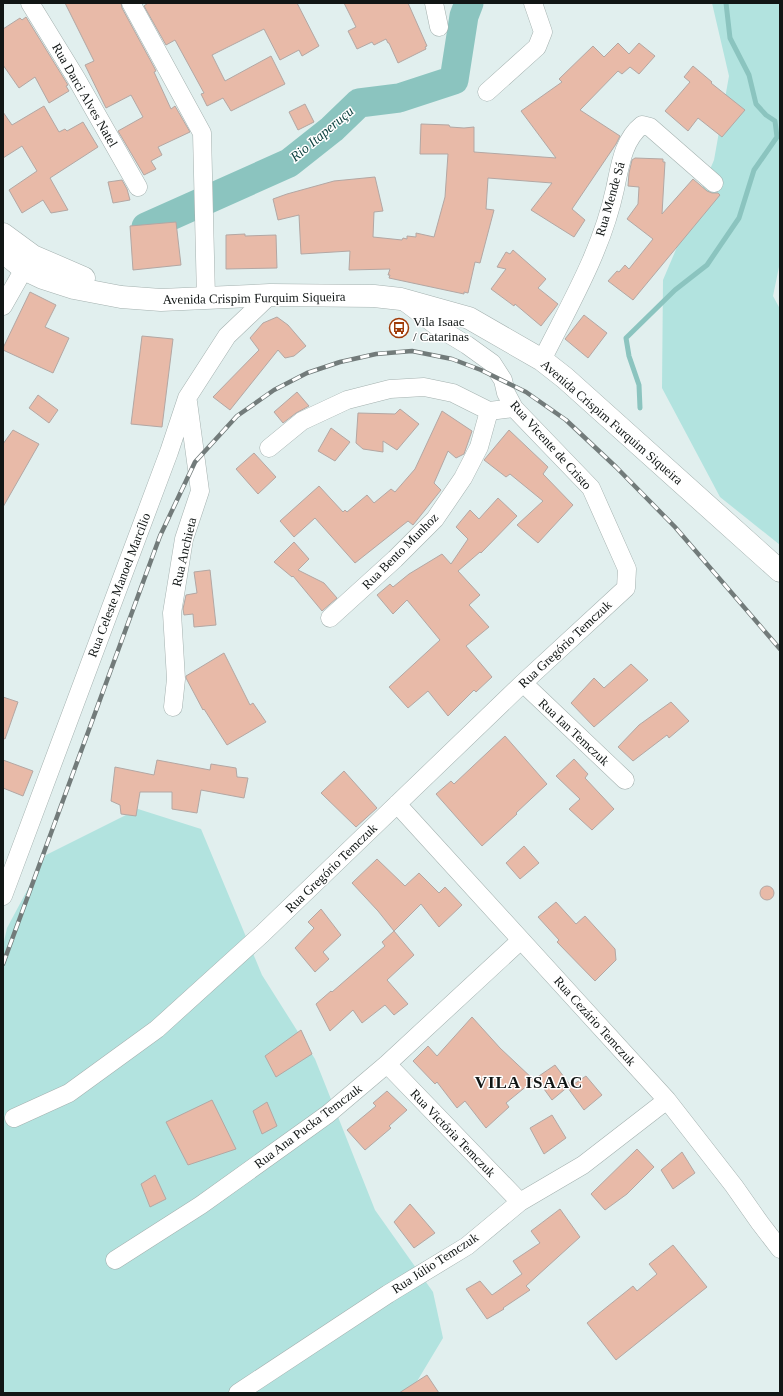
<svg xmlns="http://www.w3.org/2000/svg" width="783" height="1396" font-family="'Times New Roman',serif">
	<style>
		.green { fill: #b2e3df }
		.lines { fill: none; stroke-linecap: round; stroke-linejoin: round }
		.stream { stroke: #8bc4bf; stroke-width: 5 }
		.river { stroke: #8bc4bf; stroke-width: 29 }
		.building { fill: #e8baa8; stroke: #b3a7a3 }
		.minor-casing { stroke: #a4b1af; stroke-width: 19 }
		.secondary-casing { stroke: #a4b1af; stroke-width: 23 }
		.minor { stroke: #fff; stroke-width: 18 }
		.secondary { stroke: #fff; stroke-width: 22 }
		.rail-casing { stroke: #727b7a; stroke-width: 4.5 }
		.rail { stroke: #fff; stroke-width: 3; stroke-dasharray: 9; stroke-linecap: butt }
		.labels { text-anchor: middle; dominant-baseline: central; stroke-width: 3; stroke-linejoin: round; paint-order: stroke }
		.street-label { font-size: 13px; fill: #111615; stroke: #fff }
		.poi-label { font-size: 13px; fill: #111615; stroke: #fff; text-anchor: start }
		.water-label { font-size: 14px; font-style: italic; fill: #104441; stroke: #fff }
		.district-label { font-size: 17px; font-weight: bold; letter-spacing: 1px; fill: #111615; stroke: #fff }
	</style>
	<rect width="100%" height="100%" fill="#e1efee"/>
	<path class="green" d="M 712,3 L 780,3 L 780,262 L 773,296 L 780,309 L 780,545 L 720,497 L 662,388 L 663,280 L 714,160 L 729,76 Z
		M 138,809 L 201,829 L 262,975 L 315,1059 L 375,1210 L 433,1292 L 443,1338 L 410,1393 L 3,1393 L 3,946 L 7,928 L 46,855 Z"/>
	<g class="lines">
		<path class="stream" d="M 640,408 L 639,385 L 629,356 L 626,338 L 675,290 L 707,265 L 739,218 L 754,170 L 777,137 L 775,121 L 766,115 L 756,104 L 749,75 L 730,38 L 726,3"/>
		<path class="river" d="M 146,227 L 289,163 L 332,129 L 359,103 L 399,98 L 454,80 L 464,16 L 469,3"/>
	</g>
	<path class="building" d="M 65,3 L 121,3 L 122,8 L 154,67 L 156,71 L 154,72 L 171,109 L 175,106 L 190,132 L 158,147 L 162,155 L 151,161 L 156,169 L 144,175 L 118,131 L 143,117 L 131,95 L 106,108 L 85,65 L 94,61 Z
		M 148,3 L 297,3 L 319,46 L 302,56 L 299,50 L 280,60 L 264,29 L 212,55 L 225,81 L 271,56 L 285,84 L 231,111 L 223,98 L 207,106 L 201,94 L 204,93 L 175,40 L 166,45 L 144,6 Z
		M 344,3 L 408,3 L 427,46 L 425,47 L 426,49 L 398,63 L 389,43 L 388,43 L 386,39 L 374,45 L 372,42 L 357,49 L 348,31 L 356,27 Z
		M 26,17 L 68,85 L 66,86 L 69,91 L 49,103 L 35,77 L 19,88 L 3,65 L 3,29 L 20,18 L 22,20 Z
		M 618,43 L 629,54 L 639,43 L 655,56 L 639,74 L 630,67 L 622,74 L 618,71 L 580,110 L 620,136 L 616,144 L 572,209 L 585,220 L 574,237 L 531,210 L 552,183 L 488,178 L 486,209 L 494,210 L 480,263 L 475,262 L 468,293 L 464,292 L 464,294 L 389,278 L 390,275 L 388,275 L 390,269 L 349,270 L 350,251 L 301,254 L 299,215 L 278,220 L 273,199 L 287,194 L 334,181 L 375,177 L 383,211 L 374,212 L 373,237 L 402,240 L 403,238 L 407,239 L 407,236 L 416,237 L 416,233 L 434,237 L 445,197 L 448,154 L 420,154 L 421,124 L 449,125 L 450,127 L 464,128 L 474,127 L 474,152 L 556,158 L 521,111 L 562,82 L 559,79 L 593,46 L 604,57 Z
		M 693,66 L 712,82 L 711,83 L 745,110 L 722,137 L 698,118 L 688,131 L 665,111 L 690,82 L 684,77 Z
		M 305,104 L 314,122 L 298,130 L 289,112 Z
		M 44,106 L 59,132 L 65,129 L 67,131 L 83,122 L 98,147 L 50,178 L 68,210 L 51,213 L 43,200 L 22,213 L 9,190 L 37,171 L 22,146 L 3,158 L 3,112 L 12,125 Z
		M 635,158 L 663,159 L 663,162 L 665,162 L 662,214 L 693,179 L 707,191 L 712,193 L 718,193 L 720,195 L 633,300 L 608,281 L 617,271 L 619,272 L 625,265 L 629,269 L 653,239 L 627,219 L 638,204 L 639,187 L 628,186 L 629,173 L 632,160 Z
		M 122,180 L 127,189 L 130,200 L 113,203 L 108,182 Z
		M 176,222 L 181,265 L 133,270 L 130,226 Z
		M 245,234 L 245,236 L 276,235 L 277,268 L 226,269 L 226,235 Z
		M 513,250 L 546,279 L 538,288 L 558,304 L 541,326 L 515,304 L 514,306 L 491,289 L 506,269 L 497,267 L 506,252 L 510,254 Z
		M 30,292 L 56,305 L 45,327 L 69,338 L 53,373 L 3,350 L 3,348 Z
		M 584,315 L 607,333 L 588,358 L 565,339 Z
		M 277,317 L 288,325 L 306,346 L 294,356 L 285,358 L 278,350 L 230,410 L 213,397 L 259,350 L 250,338 L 263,323 Z
		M 142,336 L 173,339 L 162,427 L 131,424 Z
		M 297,392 L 309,406 L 296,413 L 283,423 L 274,412 Z
		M 38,395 L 58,410 L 49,423 L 29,408 Z
		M 400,409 L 419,424 L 397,450 L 383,441 L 383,452 L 363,449 L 356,443 L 358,413 L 395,414 Z
		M 442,411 L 472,431 L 464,454 L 456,458 L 448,451 L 434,483 L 441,490 L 413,525 L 408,521 L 355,563 L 315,518 L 294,537 L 280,521 L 319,486 L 343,512 L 345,510 L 347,512 L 367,495 L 374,503 L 391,489 L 395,492 L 415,469 Z
		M 331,428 L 350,442 L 335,461 L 318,451 Z
		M 13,430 L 39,444 L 3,507 L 3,444 Z
		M 509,430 L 548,467 L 543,474 L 573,505 L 538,543 L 517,525 L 543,501 L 510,474 L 506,477 L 484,460 Z
		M 254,453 L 276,477 L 258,494 L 236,469 Z
		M 498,498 L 517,516 L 481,553 L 480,552 L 458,571 L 480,595 L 469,605 L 489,627 L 466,646 L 492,677 L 476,692 L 474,690 L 448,716 L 428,691 L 408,708 L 389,687 L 440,640 L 407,600 L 393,614 L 377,595 L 390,584 L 393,587 L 409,574 L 442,554 L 451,564 L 468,539 L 456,527 L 470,510 L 479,519 Z
		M 294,542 L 309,559 L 298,570 L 324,583 L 337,598 L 322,611 L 293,576 L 292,577 L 274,562 Z
		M 210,570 L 216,625 L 194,627 L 193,614 L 184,615 L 183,609 L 186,595 L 197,593 L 194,572 Z
		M 224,653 L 250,705 L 253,703 L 266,722 L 227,745 L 204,709 L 203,710 L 186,678 L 186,676 Z
		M 631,664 L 648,680 L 594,727 L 571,703 L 594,678 L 604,688 Z
		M 3,697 L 18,702 L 5,739 L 3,738 Z
		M 671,702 L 689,721 L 669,738 L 667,735 L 633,761 L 618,747 L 639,725 Z
		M 505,736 L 547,784 L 516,813 L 517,814 L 482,846 L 436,794 L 451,781 L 454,784 Z
		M 574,759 L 588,774 L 585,778 L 614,809 L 592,830 L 569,809 L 580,799 L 556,776 Z
		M 3,760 L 33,771 L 23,796 L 3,788 Z
		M 157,760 L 210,770 L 211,764 L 236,768 L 237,777 L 248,778 L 244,798 L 201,790 L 197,813 L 172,809 L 172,792 L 140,792 L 136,816 L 121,814 L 120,805 L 111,801 L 115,767 L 154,775 Z
		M 344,771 L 377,808 L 356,827 L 321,793 Z
		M 524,846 L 539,863 L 520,879 L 506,863 Z
		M 377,859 L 405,886 L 419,873 L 439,893 L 445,887 L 462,905 L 439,927 L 421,904 L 394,931 L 378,911 L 352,883 Z
		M760 893a7 7 0 1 1 14 0a7 7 0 1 1-14 0Z
		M 556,902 L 576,924 L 585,916 L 615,949 L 616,960 L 595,981 L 557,942 L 559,940 L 538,917 Z
		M 321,909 L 341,935 L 323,952 L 329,959 L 315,972 L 295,948 L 314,928 L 308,922 Z
		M 394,931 L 414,955 L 387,980 L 408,1004 L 394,1015 L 385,1005 L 362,1023 L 353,1010 L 330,1031 L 316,1004 L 331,991 L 332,992 L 385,946 L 382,942 Z
		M 472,1017 L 500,1048 L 534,1080 L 506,1103 L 509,1107 L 486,1128 L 465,1101 L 457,1108 L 437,1082 L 435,1084 L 413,1061 L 428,1046 L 437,1056 Z
		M 301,1030 L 312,1054 L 276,1077 L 265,1056 Z
		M 555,1065 L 570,1085 L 552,1100 L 536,1078 Z
		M 586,1076 L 602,1095 L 584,1110 L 568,1088 Z
		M 387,1091 L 407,1110 L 389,1126 L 391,1128 L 365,1150 L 347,1130 L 376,1106 L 373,1103 Z
		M 212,1100 L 236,1149 L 188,1165 L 166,1122 Z
		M 267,1102 L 277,1126 L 262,1134 L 253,1111 Z
		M 552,1115 L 566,1138 L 544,1154 L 530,1128 Z
		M 637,1149 L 654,1167 L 627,1194 L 605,1210 L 591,1194 Z
		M 682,1152 L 695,1173 L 673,1189 L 661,1170 Z
		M 155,1175 L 166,1199 L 150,1207 L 141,1184 Z
		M 410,1204 L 435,1233 L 414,1248 L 394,1222 Z
		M 560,1209 L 580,1237 L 526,1286 L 530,1290 L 503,1308 L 504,1309 L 487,1319 L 466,1289 L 480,1281 L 492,1295 L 522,1274 L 513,1261 L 540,1243 L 531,1231 Z
		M 673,1245 L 707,1287 L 616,1360 L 587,1323 L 633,1286 L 637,1291 L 657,1274 L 649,1264 Z
		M 427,1375 L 439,1393 L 399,1393 Z"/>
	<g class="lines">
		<g class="minor-casing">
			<path id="minor" d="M 30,3 L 76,78 L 138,187
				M 131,3 L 202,133 L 206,298
				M 434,3 L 439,27
				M 487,92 L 537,47 L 543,32 L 533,3
				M 3,306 L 24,269
				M 542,360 C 570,304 602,250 615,189 C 620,166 623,140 642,125 L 650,127 L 714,183
				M 269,448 L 302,421 L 347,400 L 390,389 L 424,387 L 453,393 L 489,411
				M 330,618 L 395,559 L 435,519 L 463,478 L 479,447 L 489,411 L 514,408
				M 523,683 L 625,780
				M 173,707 L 176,679 L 172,613 L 184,539 L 200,491 L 188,402
				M 397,804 L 667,1100 L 734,1186 L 760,1223 L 780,1249
				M 3,896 L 169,452 L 187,398 L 227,336 L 270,295
				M 387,1064 L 520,1202
				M 14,1118 L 69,1093 L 157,1029 L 262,934 L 523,683 L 626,588 L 627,569 L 591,488 L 514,408 L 506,393 L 503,380 L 492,363 L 467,345 L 439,328 L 406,303
				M 115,1260 L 201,1205 L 328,1114 L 387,1064 L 521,940
				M 238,1393 L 388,1294 L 467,1246 L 520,1202 L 583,1165 L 667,1100"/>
		</g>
		<g class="secondary-casing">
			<path id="secondary" d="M 3,234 L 33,256 L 84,278
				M 3,252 L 24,269 L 43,278 L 74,288 L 121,297 L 161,300 L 270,295 L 374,296 L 401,299 L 469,318 L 542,360 L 565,378 L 780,571"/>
		</g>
		<use href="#minor" class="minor"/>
		<use href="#secondary" class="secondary"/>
		<g class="rail-casing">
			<path id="rail" d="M 3,964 L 160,536 L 195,462 L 237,416 L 274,390 L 307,373 L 340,362 L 376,354 L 412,351 L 452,359 L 481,370 L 526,392 L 566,420 L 616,467 L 675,527 L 780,649"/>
		</g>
		<use href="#rail" class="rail"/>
	</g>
	<defs>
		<g id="bus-ring" transform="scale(1)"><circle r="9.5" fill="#fff" stroke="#a03c0a" stroke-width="1.5"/><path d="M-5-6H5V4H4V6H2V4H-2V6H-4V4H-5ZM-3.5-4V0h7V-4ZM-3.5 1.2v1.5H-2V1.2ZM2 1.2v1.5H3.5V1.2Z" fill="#a03c0a"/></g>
	</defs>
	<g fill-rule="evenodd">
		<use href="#bus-ring" x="399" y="328"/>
	</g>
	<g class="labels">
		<g class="street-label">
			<text transform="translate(85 95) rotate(60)">Rua Darci Alves Natel</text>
			<text transform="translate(610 199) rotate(-74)">Rua Mende Sá</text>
			<text transform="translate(254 298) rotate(-1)">Avenida Crispim Furquim Siqueira</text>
			<text transform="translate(612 422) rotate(41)">Avenida Crispim Furquim Siqueira</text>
			<text transform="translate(551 445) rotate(48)">Rua Vicente de Cristo</text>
			<text transform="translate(400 551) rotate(-45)">Rua Bento Munhoz</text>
			<text transform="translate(184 552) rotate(-77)">Rua Anchieta</text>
			<text transform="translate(119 585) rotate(-69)">Rua Celeste Manoel Marcílio</text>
			<text transform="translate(565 644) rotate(-43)">Rua Gregório Temczuk</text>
			<text transform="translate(574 732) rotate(43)">Rua Ian Temczuk</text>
			<text transform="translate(331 868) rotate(-44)">Rua Gregório Temczuk</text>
			<text transform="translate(595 1021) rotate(48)">Rua Cezário Temczuk</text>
			<text transform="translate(308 1126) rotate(-37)">Rua Ana Pucka Temczuk</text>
			<text transform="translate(453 1133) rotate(46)">Rua Victória Temczuk</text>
			<text transform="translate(435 1263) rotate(-33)">Rua Júlio Temczuk</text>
		</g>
		<g class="poi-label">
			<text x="413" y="321">Vila Isaac<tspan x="413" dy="15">/ Catarinas</tspan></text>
		</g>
		<g class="water-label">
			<text transform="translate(322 134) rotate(-40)">Rio Itaperuçu</text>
		</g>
		<g class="district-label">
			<text x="529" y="1082">VILA ISAAC</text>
		</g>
	</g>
	<rect width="783" height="1396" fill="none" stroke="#111615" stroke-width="8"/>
</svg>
